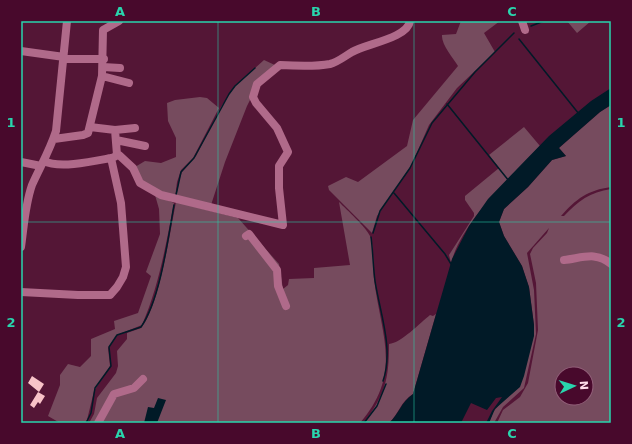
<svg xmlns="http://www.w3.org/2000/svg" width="632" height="444" font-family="'DejaVu Sans',sans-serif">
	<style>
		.green { fill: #764b5e; fill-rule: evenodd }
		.water { fill: #011a27 }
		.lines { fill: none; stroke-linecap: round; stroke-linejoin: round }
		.stream { stroke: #011a27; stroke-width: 1.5 }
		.building { fill: #f8c3c8 }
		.minor { stroke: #b06a8a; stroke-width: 8 }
		.grid { fill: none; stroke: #29d5ad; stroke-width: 1; stroke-opacity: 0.55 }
		.neatline { fill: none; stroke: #29d5ad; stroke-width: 1.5 }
		.grid-label { font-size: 13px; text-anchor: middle; font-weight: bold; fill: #29d5ad }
	</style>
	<rect width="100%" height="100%" fill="#541636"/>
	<path class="green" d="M 461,21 L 500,21 L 484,33 L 495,52 L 457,88 L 429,125 L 411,166 L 377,216 L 372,233 L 329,190 L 328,186 L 346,177 L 358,182 L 407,146 L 413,120 L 458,66 C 453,58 441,44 442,35 L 456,34 Z
		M 567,21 L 591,21 L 577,33 Z
		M 264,60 L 277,66 L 252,96 L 247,106 L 225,162 L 211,205 L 176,198 L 179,181 L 182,172 L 196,156 L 221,107 L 235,86 Z
		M 200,97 L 207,98 L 219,108 L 193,158 L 181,170 L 177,182 L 175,198 L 146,186 L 135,167 L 145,161 L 161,163 L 176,157 L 176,138 L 168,121 L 167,103 L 175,100 Z
		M 611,105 L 611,187 C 588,190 576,199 561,216 L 564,216 C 578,201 590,192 611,189 L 611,423 L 497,423 L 503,410 L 520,397 L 528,383 L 538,330 L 536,283 L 530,254 L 533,248 L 547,233 L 549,228 L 527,253 L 534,290 L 536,334 L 524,388 L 503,407 L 494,423 L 489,423 L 493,412 L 499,405 L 534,325 L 529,287 L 522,266 L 504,236 L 499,222 L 504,209 L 528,187 L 552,160 L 566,156 L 559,148 L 560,147 L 600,112 ZM 562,374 L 586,374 L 586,398 L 562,398 Z
		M 524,127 L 540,146 C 510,178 463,220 451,263 L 449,255 L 474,216 L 474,213 L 465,200 L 465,196 L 499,168 L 489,155 Z
		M 155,195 L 174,203 C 166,244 159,286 142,325 L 117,335 L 108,348 L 110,366 L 94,391 L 87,420 L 85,423 L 60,423 L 48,416 L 60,385 L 60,375 L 68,364 L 80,367 L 91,356 L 91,339 L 115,329 L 114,321 L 138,313 L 151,276 L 146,272 L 160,234 L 159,209 Z
		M 176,202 L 238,218 L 279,264 L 283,289 L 288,285 L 289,279 L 314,278 L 314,268 L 350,265 L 339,202 C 347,210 366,227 370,236 C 374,242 373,270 374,279 C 381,336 403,373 360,423 L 89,423 L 94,414 L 97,398 L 116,373 L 118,366 L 117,351 L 127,339 L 127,333 L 141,328 C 159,307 170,232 176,202 Z
		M 436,314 L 413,394 C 400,402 399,414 389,423 L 364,423 C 385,394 389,380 389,344 C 401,343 420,323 430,315 L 433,316 Z"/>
	<path class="water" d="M 611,88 L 611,105 L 600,112 L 560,147 L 559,148 L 566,156 L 552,160 L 528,187 L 504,209 L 499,222 L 504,236 L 522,266 L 529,287 L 534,325 L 534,336 L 524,376 L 520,387 L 495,409 L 489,423 L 486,423 L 492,411 L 502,397 L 496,398 L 487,410 L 471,403 L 461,423 L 389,423 C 399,414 401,402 413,394 L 452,259 L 469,226 L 488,199 L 549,136 L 591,101 Z
		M 158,398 L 166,400 L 157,423 L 144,423 L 148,407 L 154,408 Z"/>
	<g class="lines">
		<path class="stream" d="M 531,26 L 544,21
			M 519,39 L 579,114
			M 447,104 L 509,181
			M 394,193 L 445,254 L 451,264
			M 176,195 L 181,172 L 194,158 L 229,94 L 235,86 L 255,68
			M 373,233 L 380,211 L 410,168 L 432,123 L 475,72 L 514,33
			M 371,237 C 373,252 373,266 375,281 C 380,313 394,349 383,381
			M 86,423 L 91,413 L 95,388 L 111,366 L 109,347 L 117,335 L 141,327 C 160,300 168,239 174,205
			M 364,423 L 377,406 L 386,384"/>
	</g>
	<path class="building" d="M 32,376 L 44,384 L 39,392 L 28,383 Z
		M 38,392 L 45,396 L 40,404 L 38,402 L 34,408 L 30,405 Z"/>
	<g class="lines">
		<path class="minor" d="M 522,21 L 525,30
			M 21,51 L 64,57
			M 64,59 L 104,59
			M 103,67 L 120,68
			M 102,76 L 129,83
			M 90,127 L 115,130 L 117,155
			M 115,130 L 135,128
			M 54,139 L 83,135 L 88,133 L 102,76 L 103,30 L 119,21
			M 116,140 L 145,146
			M 44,161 C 59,169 95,161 111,158 C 114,158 116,155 119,155 L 133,168 L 140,183 L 161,195 L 283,225 L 279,188 L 279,166 L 288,152 L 277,128 L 256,103 L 253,97 L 257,84 L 280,65 C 297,66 314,67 330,64 C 338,62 345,56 352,52 C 365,44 408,38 410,21
			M 21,162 L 41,166
			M 246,236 L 249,234 L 277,270 L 278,286 L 286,306
			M 21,247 C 24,226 25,205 32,185 C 40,167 50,150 56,131 L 67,21
			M 564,260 C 582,258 596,251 611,264
			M 21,292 L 78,295 L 110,295 L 117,287 L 123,277 L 126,267 L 121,203 L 111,158
			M 98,423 L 114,394 L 134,388 L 143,379"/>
	</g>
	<path class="grid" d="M 218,21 L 218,423M 414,21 L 414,423M 21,222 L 611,222"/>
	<rect width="632" height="444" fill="none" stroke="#48092c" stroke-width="44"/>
	<g transform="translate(574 386) rotate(86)"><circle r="19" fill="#48092c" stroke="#915e78"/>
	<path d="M0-3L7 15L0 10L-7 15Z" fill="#29d5ad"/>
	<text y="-6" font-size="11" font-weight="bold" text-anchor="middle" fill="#ffdeeb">N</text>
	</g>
	<rect x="22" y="22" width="588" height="400" class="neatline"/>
	<g class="grid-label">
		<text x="120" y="16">A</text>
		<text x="316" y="16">B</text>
		<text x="512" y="16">C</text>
		<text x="11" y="127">1</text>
		<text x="621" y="127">1</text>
		<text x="11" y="327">2</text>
		<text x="621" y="327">2</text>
		<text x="120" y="438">A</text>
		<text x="316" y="438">B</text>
		<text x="512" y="438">C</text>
	</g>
</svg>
